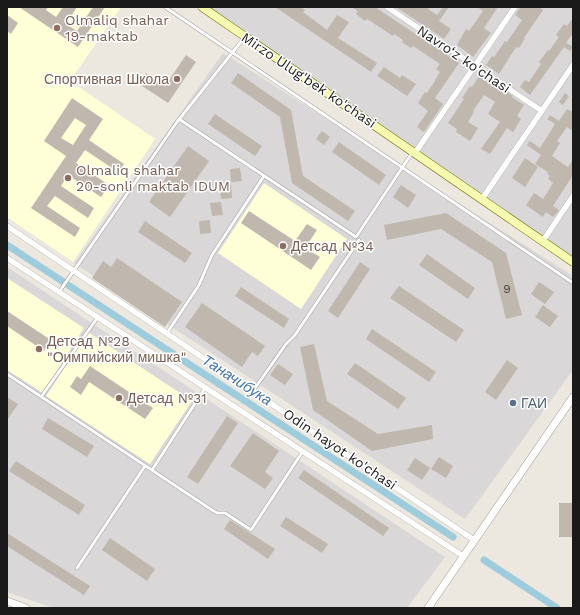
<svg xmlns="http://www.w3.org/2000/svg" width="580" height="615" font-family="'Work Sans',sans-serif">
	<style>
		.residential { fill: #d9d7d7 }
		.education { fill: #feffd6 }
		.lines { fill: none; stroke-linecap: round; stroke-linejoin: round }
		.canal { stroke: #9eccdc; stroke-width: 7 }
		.building { fill: #c0b8af; fill-rule: evenodd }
		.service-casing { stroke: #a1a1a1; stroke-width: 4 }
		.minor-casing { stroke: #a1a1a1; stroke-width: 6 }
		.tertiary-casing { stroke: #a1a1a1; stroke-width: 8 }
		.secondary-casing { stroke: #627003; stroke-width: 9 }
		.service { stroke: #fff; stroke-width: 3 }
		.minor { stroke: #fff; stroke-width: 5.5 }
		.tertiary { stroke: #fff; stroke-width: 7 }
		.secondary { stroke: #f5fab0; stroke-width: 8 }
		.education-dot { fill: #8d6e63; stroke: #fff; stroke-width: 1.5 }
		.service-dot { fill: #5c6f8a; stroke: #fff; stroke-width: 1.5 }
		.labels { text-anchor: middle; dominant-baseline: central; stroke-width: 3; stroke-linejoin: round; paint-order: stroke }
		.number-label { font-size: 12px; fill: #44423f }
		.education-label { font-size: 14px; fill: #785e54; stroke: #fff; text-anchor: start }
		.street-label { font-size: 14px; fill: #1a1a1a; stroke: #fff }
		.service-label { font-size: 14px; fill: #4e5e75; stroke: #fff; text-anchor: start }
		.water-label { font-size: 15px; font-style: italic; fill: #4776aa; stroke: #fff }
	</style>
	<rect width="100%" height="100%" fill="#ede8df"/>
	<path class="residential" d="M 202,7 L 573,7 L 573,262 Z
		M 223,53 L 573,276 L 573,370 L 465,519 L 74,263 Z
		M 7,267 L 445,557 L 407,608 L 54,608 L 7,592 Z"/>
	<path class="education" d="M 7,7 L 121,7 L 70,81 L 155,139 L 73,262 L 7,217 Z
		M 264,183 L 347,239 L 301,309 L 218,253 Z
		M 7,278 L 84,328 L 43,393 L 7,370 Z
		M 88,332 L 192,401 L 150,464 L 46,396 Z"/>
	<g class="lines">
		<path class="canal" d="M 7,245 L 453,537
			M 484,560 L 557,608"/>
	</g>
	<path class="building" d="M 19,7 L 48,7 L 46,10 L 56,17 L 63,7 L 77,7 L 66,24 L 77,31 L 93,7 L 105,7 L 78,47 Z
		M 275,7 L 301,7 L 305,10 L 303,12 L 327,30 L 337,15 L 349,22 L 338,38 L 377,63 L 371,72 Z
		M 351,7 L 375,7 L 459,63 L 435,98 L 443,104 L 424,132 L 417,127 L 428,111 L 418,103 L 425,92 L 427,93 L 435,81 L 435,80 L 440,72 L 436,69 L 440,64 L 413,46 L 411,48 L 402,42 L 403,40 L 394,34 L 393,36 L 367,19 L 365,21 L 356,14 L 358,11 Z
		M 396,7 L 430,7 L 428,9 L 437,15 L 443,7 L 449,7 L 439,21 L 451,29 L 444,39 Z
		M 477,7 L 498,7 L 484,28 L 491,33 L 473,57 L 457,45 L 466,29 L 469,31 L 483,11 Z
		M 521,7 L 540,7 L 543,10 L 524,38 L 525,38 L 519,48 L 516,47 L 499,74 L 486,65 L 492,56 L 494,57 L 505,41 L 507,42 L 522,20 L 515,15 Z
		M 7,15 L 18,23 L 11,34 L 7,31 Z
		M 573,18 L 573,33 L 566,43 L 573,47 L 570,51 L 564,47 L 530,95 L 520,87 L 525,80 L 529,82 L 541,64 L 539,62 L 548,50 L 549,51 L 559,37 L 556,35 L 564,24 L 567,26 Z
		M 186,55 L 196,62 L 168,103 L 139,84 L 146,73 L 165,86 Z
		M 384,67 L 400,78 L 402,75 L 416,84 L 407,96 L 377,76 Z
		M 238,73 L 291,110 L 303,176 L 355,211 L 348,221 L 292,183 L 280,117 L 231,83 Z
		M 480,75 L 513,96 L 512,97 L 524,105 L 517,116 L 521,119 L 513,132 L 507,128 L 490,154 L 481,149 L 500,122 L 488,114 L 495,102 L 484,95 L 473,111 L 474,112 L 468,122 L 478,128 L 470,141 L 456,132 L 457,129 L 448,123 L 464,99 L 462,98 L 470,86 L 472,87 Z
		M 565,93 L 569,96 L 563,105 L 559,102 Z
		M 72,98 L 103,119 L 89,140 L 124,164 L 118,172 L 85,150 L 76,163 L 109,185 L 101,197 L 68,175 L 61,186 L 94,208 L 88,218 L 55,196 L 47,206 L 80,228 L 75,237 L 31,208 L 66,156 L 44,141 ZM 75,118 L 86,125 L 73,145 L 61,138 Z
		M 567,109 L 573,112 L 573,131 L 567,127 L 557,141 L 560,143 L 552,156 L 568,167 L 573,160 L 573,175 L 553,206 L 559,210 L 553,217 L 546,212 L 543,217 L 526,205 L 534,193 L 543,199 L 553,183 L 548,179 L 550,176 L 547,173 L 548,172 L 535,164 L 541,155 L 527,145 L 530,141 L 540,148 L 555,124 L 547,119 L 550,115 L 559,121 Z
		M 215,114 L 262,146 L 255,156 L 208,124 Z
		M 322,131 L 330,137 L 324,145 L 316,139 Z
		M 339,142 L 386,175 L 379,185 L 332,152 Z
		M 188,146 L 209,161 L 170,217 L 149,202 Z
		M 525,158 L 538,167 L 525,187 L 512,178 Z
		M 240,168 L 242,181 L 231,182 L 230,169 Z
		M 231,185 L 232,198 L 221,199 L 220,186 Z
		M 401,185 L 416,195 L 408,208 L 393,197 Z
		M 221,202 L 223,215 L 212,216 L 210,203 Z
		M 249,211 L 295,241 L 307,224 L 317,230 L 305,248 L 320,257 L 311,270 L 241,223 Z
		M 446,213 L 506,253 L 522,315 L 506,319 L 492,262 L 441,229 L 387,240 L 384,225 Z
		M 210,220 L 211,233 L 200,234 L 199,221 Z
		M 145,221 L 192,253 L 185,263 L 138,232 Z
		M 427,254 L 475,288 L 468,299 L 419,265 Z
		M 117,258 L 182,302 L 165,327 L 92,278 L 103,261 L 111,267 Z
		M 360,262 L 370,269 L 338,318 L 328,311 Z
		M 539,282 L 554,292 L 545,304 L 531,294 Z
		M 399,286 L 464,330 L 456,342 L 390,298 Z
		M 241,287 L 289,319 L 284,328 L 235,296 Z
		M 202,303 L 265,346 L 258,356 L 252,352 L 242,367 L 185,327 Z
		M 543,305 L 558,316 L 550,327 L 535,317 Z
		M 7,311 L 51,340 L 44,351 L 7,326 Z
		M 372,329 L 436,372 L 429,382 L 366,339 Z
		M 314,344 L 327,401 L 378,434 L 432,425 L 433,439 L 372,451 L 313,410 L 300,347 Z
		M 507,360 L 518,368 L 496,400 L 485,392 Z
		M 355,363 L 406,398 L 398,409 L 347,374 Z
		M 278,364 L 293,374 L 285,385 L 270,375 Z
		M 90,366 L 153,408 L 145,419 L 89,382 L 81,395 L 70,387 L 77,376 L 81,379 Z
		M 7,397 L 18,404 L 7,420 Z
		M 227,416 L 238,423 L 198,484 L 187,477 Z
		M 48,418 L 94,446 L 87,457 L 42,429 Z
		M 253,433 L 279,451 L 265,472 L 273,478 L 265,489 L 230,466 Z
		M 439,457 L 453,466 L 446,478 L 431,469 Z
		M 415,458 L 430,468 L 422,480 L 407,470 Z
		M 16,461 L 85,505 L 79,515 L 9,471 Z
		M 304,470 L 389,528 L 383,536 L 298,478 Z
		M 559,503 L 573,503 L 573,537 L 559,537 Z
		M 286,517 L 328,544 L 322,553 L 280,526 Z
		M 230,520 L 275,549 L 268,559 L 224,529 Z
		M 7,533 L 90,586 L 84,595 L 7,546 Z
		M 110,538 L 155,569 L 147,581 L 102,550 Z"/>
	<g class="lines">
		<g class="service-casing">
			<path id="service" d="M 165,7 L 573,283
				M 179,119 L 356,237 L 412,153
				M 59,292 L 177,122 L 244,38
				M 167,333 L 199,285 L 212,255 L 264,176
				M 7,374 L 212,510 L 217,513 L 225,513 L 251,530 L 303,451
				M 253,391 L 286,344 L 295,335 L 359,240
				M 41,397 L 98,317
				M 152,470 L 205,388
				M 77,568 L 145,466"/>
		</g>
		<g class="minor-casing">
			<path id="minor" d="M 387,7 L 542,111
				M 415,153 L 515,7
				M 482,199 L 573,65
				M 7,226 L 474,540
				M 543,241 L 573,196
				M 7,258 L 463,556"/>
		</g>
		<g class="tertiary-casing">
			<path id="tertiary" d="M 7,601 L 26,608
				M 428,608 L 573,397"/>
		</g>
		<g class="secondary-casing">
			<path id="secondary" d="M 202,7 L 573,262"/>
		</g>
		<use href="#service" class="service"/>
		<use href="#minor" class="minor"/>
		<use href="#tertiary" class="tertiary"/>
		<use href="#secondary" class="secondary"/>
	</g>
	<g class="education-dot">
		<circle cx="57" cy="28" r="4"/>
		<circle cx="177" cy="79" r="4"/>
		<circle cx="68" cy="178" r="4"/>
		<circle cx="283" cy="246" r="4"/>
		<circle cx="39" cy="349" r="4"/>
		<circle cx="119" cy="398" r="4"/>
	</g>
	<circle class="service-dot" cx="513" cy="403" r="4"/>
	<g class="labels">
		<g class="number-label">
			<text x="507" y="289">9</text>
		</g>
		<g class="education-label">
			<text x="65" y="20">Olmaliq shahar<tspan x="65" dy="16">19-maktab</tspan></text>
			<text x="169" y="79" text-anchor="end">Спортивная Школа</text>
			<text x="76" y="170">Olmaliq shahar<tspan x="76" dy="16">20-sonli maktab IDUM</tspan></text>
			<text x="291" y="246">Детсад №34</text>
			<text x="47" y="341">Детсад №28<tspan x="47" dy="16">"Оимпийский мишка"</tspan></text>
			<text x="127" y="398">Детсад №31</text>
		</g>
		<g class="street-label">
			<text transform="translate(464 59) rotate(34)">Navro‘z ko'chasi</text>
			<text transform="translate(309 80) rotate(34)">Mirzo Ulug'bek ko'chasi</text>
			<text transform="translate(340 449) rotate(34)">Odin hayot ko'chasi</text>
		</g>
		<g class="service-label">
			<text x="521" y="403">ГАИ</text>
		</g>
		<g class="water-label">
			<text transform="translate(237 380) rotate(33)">Таначибука</text>
		</g>
	</g>
	<rect width="580" height="615" fill="none" stroke="#1a1a1a" stroke-width="16"/>
</svg>
